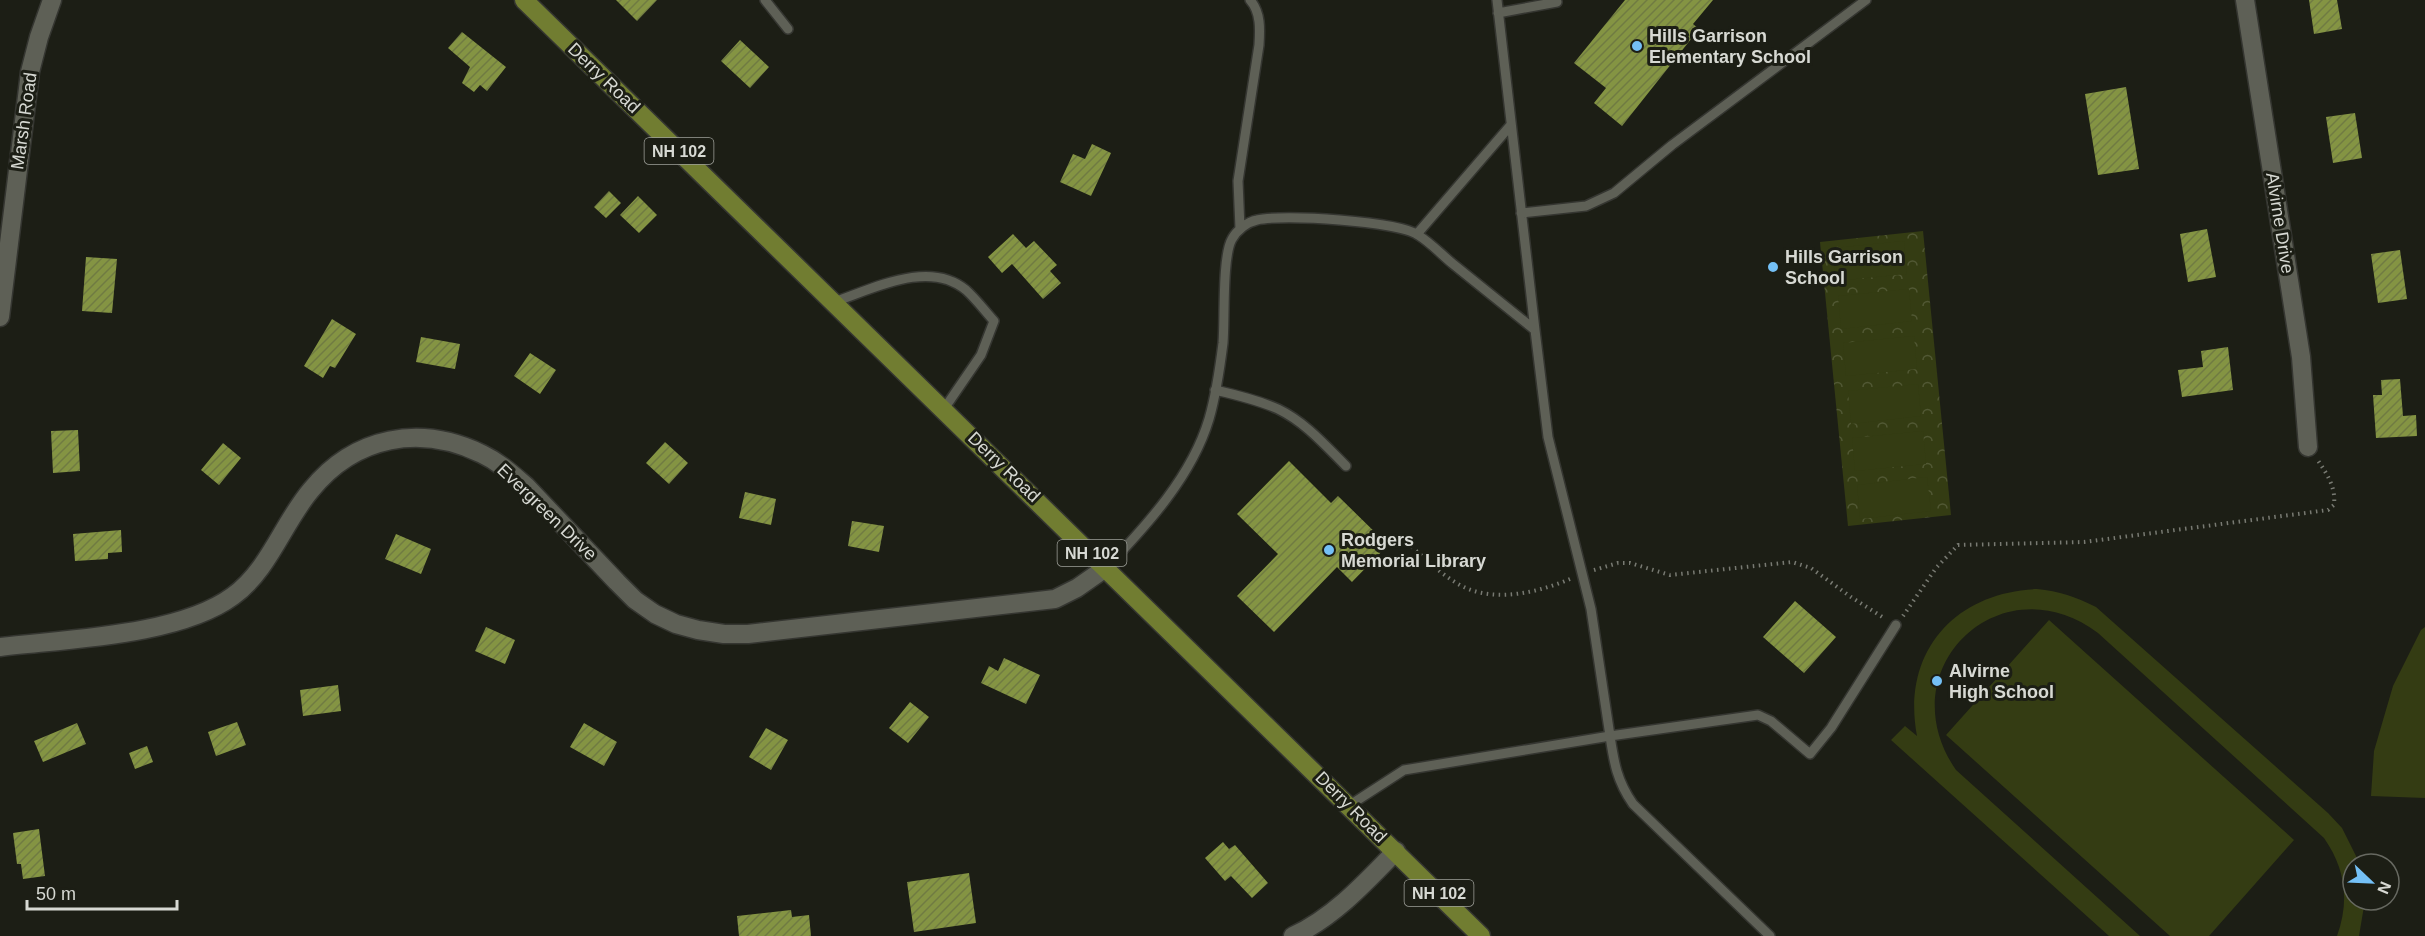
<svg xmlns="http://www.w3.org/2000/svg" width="2425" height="936" font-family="Helvetica,sans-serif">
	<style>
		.park { fill: url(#park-crowns) }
		.pitch { fill: #343c13 }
		.building { fill: url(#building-hatch) }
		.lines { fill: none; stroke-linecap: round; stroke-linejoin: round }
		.service-casing { stroke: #353631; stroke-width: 12 }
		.minor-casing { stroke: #353631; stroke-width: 21 }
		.primary-casing { stroke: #353631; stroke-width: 21 }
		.path { stroke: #787a72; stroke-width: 4; stroke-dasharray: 1.5 4.5; stroke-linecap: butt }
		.service { stroke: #5e6056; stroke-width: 9 }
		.minor { stroke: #5e6056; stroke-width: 18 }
		.primary { stroke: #717d31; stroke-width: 18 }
		.poi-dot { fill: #74c0f6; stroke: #1c1e15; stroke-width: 2 }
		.labels { text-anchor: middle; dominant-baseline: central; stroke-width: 6; stroke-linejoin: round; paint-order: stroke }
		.shield { fill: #1c1e15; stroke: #9fa19a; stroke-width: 1.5 }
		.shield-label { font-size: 16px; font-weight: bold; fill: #d7d9d3 }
		.poi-label { font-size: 18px; font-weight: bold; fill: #d7d9d3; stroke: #1c1e15; text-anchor: start }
		.street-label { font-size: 18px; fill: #d7d9d3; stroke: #1c1e15 }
	</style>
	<defs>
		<pattern id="park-crowns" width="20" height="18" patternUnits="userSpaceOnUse" patternTransform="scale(1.5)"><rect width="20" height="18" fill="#343c13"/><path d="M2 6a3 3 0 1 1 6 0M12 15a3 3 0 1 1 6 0" fill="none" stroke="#515834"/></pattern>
		<pattern id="building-hatch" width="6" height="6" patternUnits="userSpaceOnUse" patternTransform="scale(1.5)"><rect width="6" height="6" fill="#849443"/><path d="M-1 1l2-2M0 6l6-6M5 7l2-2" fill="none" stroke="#707b42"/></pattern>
	</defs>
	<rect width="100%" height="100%" fill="#1c1e15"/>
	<path class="park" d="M 1923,231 L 1951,515 L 1848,526 L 1820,242 Z"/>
	<path class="pitch" d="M 1904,241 L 1907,274 L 1836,281 L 1833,248 Z
		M 1909,289 L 1912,321 L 1841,329 L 1838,296 Z
		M 1914,336 L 1917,369 L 1846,376 L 1843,343 Z
		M 1918,384 L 1921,416 L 1851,424 L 1848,391 Z
		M 1923,431 L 1926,464 L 1855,471 L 1852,438 Z
		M 1927,477 L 1931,511 L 1860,519 L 1857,485 Z
		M 2037,589 C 2059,591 2076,597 2096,607 L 2328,813 L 2342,828 L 2360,864 L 2353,864 L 2353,900 L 2365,900 L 2359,936 L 2337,936 C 2350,900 2345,868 2324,838 L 2098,633 C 2000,560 1887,670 1956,770 L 2140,936 L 2109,936 L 1891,740 L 1905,726 L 1917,736 C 1901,652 1955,592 2037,589 Z
		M 2049,620 L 2294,840 L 2209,936 L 2170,936 L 1946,735 Z
		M 2425,627 L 2425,798 L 2371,796 L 2374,751 L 2393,686 L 2421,630 Z"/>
	<path class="building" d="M 616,0 L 657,0 L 637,21 Z
		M 1625,0 L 1713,0 L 1693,24 L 1699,29 L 1622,126 L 1594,103 L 1606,88 L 1574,63 Z
		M 2309,0 L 2337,0 L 2342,29 L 2314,34 Z
		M 462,32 L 506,67 L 487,91 L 480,85 L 474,92 L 462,83 L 470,67 L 448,48 Z
		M 740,40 L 769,67 L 750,88 L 721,61 Z
		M 2126,87 L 2139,169 L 2098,175 L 2085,94 Z
		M 2355,113 L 2362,158 L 2333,163 L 2326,117 Z
		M 1092,144 L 1111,153 L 1091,196 L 1060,182 L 1073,154 L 1085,159 Z
		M 609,191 L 621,203 L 606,218 L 594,207 Z
		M 638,196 L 657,215 L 639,233 L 620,215 Z
		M 2207,229 L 2216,277 L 2188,282 L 2180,234 Z
		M 1013,234 L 1026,248 L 1034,241 L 1057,265 L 1050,271 L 1061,283 L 1043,299 L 1012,264 L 1002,273 L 988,257 Z
		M 2400,250 L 2407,299 L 2378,303 L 2371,254 Z
		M 86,257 L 117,259 L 112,313 L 82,311 Z
		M 332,319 L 356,334 L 335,368 L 330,366 L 323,378 L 304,366 Z
		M 421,337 L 460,344 L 455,369 L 416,362 Z
		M 2228,347 L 2233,390 L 2182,397 L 2178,370 L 2203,367 L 2201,351 Z
		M 530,353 L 556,370 L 540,394 L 514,376 Z
		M 2400,379 L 2403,416 L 2416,415 L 2417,436 L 2376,438 L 2373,395 L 2382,395 L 2381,380 Z
		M 78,430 L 80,471 L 53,473 L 51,431 Z
		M 665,442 L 688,463 L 669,484 L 646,463 Z
		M 223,443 L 241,458 L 219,485 L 201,470 Z
		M 1289,461 L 1331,503 L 1338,496 L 1388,545 L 1352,582 L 1337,567 L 1274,632 L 1237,596 L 1278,554 L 1237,514 Z
		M 745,492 L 776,499 L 771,525 L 739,518 Z
		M 852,521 L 884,526 L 879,552 L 848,546 Z
		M 121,530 L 122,552 L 108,553 L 108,559 L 75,561 L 73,534 Z
		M 396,534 L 431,549 L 421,574 L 385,559 Z
		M 1795,601 L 1836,637 L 1804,673 L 1763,637 Z
		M 486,627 L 515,640 L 505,664 L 475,651 Z
		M 1004,658 L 1040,675 L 1026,704 L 981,683 L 989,666 L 998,671 Z
		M 338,685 L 341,711 L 303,716 L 300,690 Z
		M 910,702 L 929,717 L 908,743 L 889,728 Z
		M 237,722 L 246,745 L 216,756 L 208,732 Z
		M 77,723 L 86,744 L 43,762 L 34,741 Z
		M 584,723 L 617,742 L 604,766 L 570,747 Z
		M 766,728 L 788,740 L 771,770 L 749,757 Z
		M 147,746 L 153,762 L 135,769 L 129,753 Z
		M 39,829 L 45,876 L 23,879 L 21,864 L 17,864 L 13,833 Z
		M 1223,842 L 1229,849 L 1235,845 L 1268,883 L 1252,898 L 1231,876 L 1225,881 L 1205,858 Z
		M 969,873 L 976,923 L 914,932 L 907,882 Z
		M 791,910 L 792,917 L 809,915 L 811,936 L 739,936 L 737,916 Z"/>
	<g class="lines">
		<g class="service-casing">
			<path id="service" d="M 765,0 L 788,29
				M 1497,0 L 1535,330
				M 1498,13 L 1557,2
				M 1521,213 L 1586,206 L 1614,193 L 1672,145 L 1866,0
				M 1240,229 L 1238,181 L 1259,45 C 1260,30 1261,12 1250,0
				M 1417,234 L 1510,126
				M 834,302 C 873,289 929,259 966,290 C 976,299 985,311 994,321 L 981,355 L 944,409
				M 1215,390 C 1237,395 1258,400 1278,409 C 1305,422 1325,445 1346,466
				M 1107,567 C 1147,525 1192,476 1209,419 C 1216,395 1220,367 1223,343 C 1225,320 1222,256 1232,239 C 1237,230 1247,222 1257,220 C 1282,214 1398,221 1418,235 C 1431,243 1442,255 1453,264 C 1480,286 1508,308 1535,330 L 1548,437 L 1591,609 L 1610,736 L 1758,715 L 1771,721 L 1810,754 L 1831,728 L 1896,625
				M 1350,805 L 1404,770 L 1610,736 C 1614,763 1617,781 1633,804 L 1770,936"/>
		</g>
		<g class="minor-casing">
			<path id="minor" d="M 2245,0 L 2301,357 L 2308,447
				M 0,317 L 30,72 L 39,37 L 52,0
				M 0,647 C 66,639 179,636 233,596 C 269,570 283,523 311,490 C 355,436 420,424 482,454 C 499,462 512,474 526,486 L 617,582 L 635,600 L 655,614 L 676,624 L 698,630 L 724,634 L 748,634 L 1055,599 L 1077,588 L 1107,567
				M 1293,936 C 1333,918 1366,882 1396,851"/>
		</g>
		<g class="primary-casing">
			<path id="primary" d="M 524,0 L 1481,936"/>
		</g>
		<path class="path" d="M 1407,543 C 1425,558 1444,578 1466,588 C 1498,602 1539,592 1570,579
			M 1594,570 L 1618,563 L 1630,563 L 1670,575 L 1792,562 L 1811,568 L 1851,597 L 1884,618
			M 1903,616 L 1936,568 L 1958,545 L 2084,542 L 2328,510 L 2334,505 C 2336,487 2327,474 2317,459"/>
		<use href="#service" class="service"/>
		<use href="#minor" class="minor"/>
		<use href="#primary" class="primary"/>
	</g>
	<g class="poi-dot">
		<circle cx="1637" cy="46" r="6"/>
		<circle cx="1773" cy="267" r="6"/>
		<circle cx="1329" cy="550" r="6"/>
		<circle cx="1937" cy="681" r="6"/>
	</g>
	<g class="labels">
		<g class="shield">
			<rect x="644.5" y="138" width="69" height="26" rx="4.5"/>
			<rect x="1057.5" y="540" width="69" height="26" rx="4.5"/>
			<rect x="1404.5" y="880" width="69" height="26" rx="4.5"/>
		</g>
		<g class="shield-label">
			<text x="679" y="151">NH 102</text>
			<text x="1092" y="553">NH 102</text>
			<text x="1439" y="893">NH 102</text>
		</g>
		<g class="poi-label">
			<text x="1649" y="36">Hills Garrison<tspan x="1649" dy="21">Elementary School</tspan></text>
			<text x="1785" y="257">Hills Garrison<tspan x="1785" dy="21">School</tspan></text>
			<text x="1341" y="540">Rodgers<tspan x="1341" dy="21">Memorial Library</tspan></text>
			<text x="1949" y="671">Alvirne<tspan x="1949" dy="21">High School</tspan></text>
		</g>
		<g class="street-label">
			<text transform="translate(604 78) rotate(44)">Derry Road</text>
			<text transform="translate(24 121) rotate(-82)">Marsh Road</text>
			<text transform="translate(2280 223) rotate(81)">Alvirne Drive</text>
			<text transform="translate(1004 467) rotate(44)">Derry Road</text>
			<text transform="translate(547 512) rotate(44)">Evergreen Drive</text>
			<text transform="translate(1351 807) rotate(45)">Derry Road</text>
		</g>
	</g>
	<g transform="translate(2371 882) rotate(113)"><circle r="28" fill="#1c1e15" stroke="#676961" stroke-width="1.5"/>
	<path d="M0-4.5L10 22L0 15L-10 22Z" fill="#74c0f6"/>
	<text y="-9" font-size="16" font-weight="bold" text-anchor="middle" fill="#d7d9d3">N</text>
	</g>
	<path d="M27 900v9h150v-9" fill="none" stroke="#d7d9d3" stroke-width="3"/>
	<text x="36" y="900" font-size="18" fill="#d7d9d3" stroke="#1c1e15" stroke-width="4.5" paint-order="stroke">50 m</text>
</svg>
